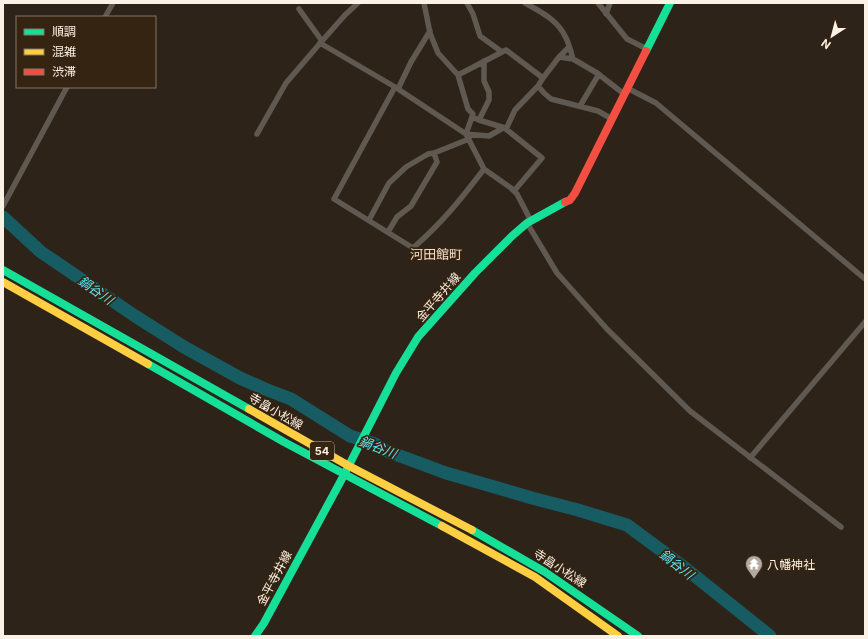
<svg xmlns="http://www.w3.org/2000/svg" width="868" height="639" font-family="Inter,'Noto Sans JP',sans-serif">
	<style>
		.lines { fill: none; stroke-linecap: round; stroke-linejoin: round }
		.river { stroke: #175c62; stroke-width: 13 }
		.street { stroke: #605951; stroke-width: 5.5 }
		.fast { stroke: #16e098; stroke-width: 8 }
		.slow { stroke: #ffcf43; stroke-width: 8 }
		.jam { stroke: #f24e42; stroke-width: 8 }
		.labels { text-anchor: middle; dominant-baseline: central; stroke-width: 3.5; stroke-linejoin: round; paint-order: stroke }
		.shield { fill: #352411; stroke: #c0b4a5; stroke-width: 1 }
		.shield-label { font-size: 11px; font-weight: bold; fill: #fcf1e5 }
		.street-label { font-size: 12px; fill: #fcf1e5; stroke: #352411 }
		.poi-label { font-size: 12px; fill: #fcf1e5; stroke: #352411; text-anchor: start }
		.neighbourhood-label { font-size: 13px; fill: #f6dfc8; stroke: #352411 }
		.water-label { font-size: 13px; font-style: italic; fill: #5ce5f3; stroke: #352411 }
	</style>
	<rect width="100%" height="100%" fill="#2d2319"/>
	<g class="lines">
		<path class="river" d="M 3,217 L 41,252 L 135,316 L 184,347 L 240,378 L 265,389 L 291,399 L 350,436 L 375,444 L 384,450 L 446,473 L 532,498 L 578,510 L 627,525 L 685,568 L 770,636"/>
		<path class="street" d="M 424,3 L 430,33 L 438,53 L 458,75 L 468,109 L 473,114 L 466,134 L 484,169 L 511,188 L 517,194 L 531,221
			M 467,3 L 473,14 L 480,36 L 502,52
			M 525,3 C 541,12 558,20 566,38 C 569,44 571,52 573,59 L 597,73 L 624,94
			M 598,3 L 627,39 L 647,49
			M 299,9 L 322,41
			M 606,14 L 610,3
			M 105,17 L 113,3
			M 430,31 L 411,62 L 398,89 L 466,134 L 489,136 L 503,128
			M 320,43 L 395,87
			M 569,47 L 559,57 L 573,59
			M 458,75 L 506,50 L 543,78
			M 538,86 L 544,93 L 551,99 L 598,111 L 612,119
			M 627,88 L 656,103 L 865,279
			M 398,89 L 395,87 L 334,199 L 413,248 C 442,223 461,199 484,169
			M 580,106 L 599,74
			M 472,117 L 479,120 L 489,100 L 489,92 L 484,81 L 484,61
			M 479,120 L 505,128
			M 257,134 L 286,83 L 322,41 L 345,15 L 358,3
			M 514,191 L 542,158 L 506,129 L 515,110 L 538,86 L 543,78 L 559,57
			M 3,206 L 67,87
			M 369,220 L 389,183 L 406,167 L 428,154 L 434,153 L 469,139
			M 527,223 L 557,273 L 607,329 L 690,411 L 841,527
			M 388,232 L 397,217 L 411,206 L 437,162 L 434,153
			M 750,458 L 865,322"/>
		<path class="fast" d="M 646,51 L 670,3
			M 3,270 L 249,409
			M 148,364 L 284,442 L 442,526
			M 472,530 L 545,572 L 638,636
			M 255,636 L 264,623 L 344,475 L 396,373 L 418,337 L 475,273 L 512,236 L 527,223 L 565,202"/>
		<path class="slow" d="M 3,282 L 148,364
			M 249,409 L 349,466 L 472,530
			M 442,526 L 535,577 L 618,636"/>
		<path class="jam" d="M 565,202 L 570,200 L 575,193 L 646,51"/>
	</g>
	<defs>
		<g id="temple-pin" transform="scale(0.9)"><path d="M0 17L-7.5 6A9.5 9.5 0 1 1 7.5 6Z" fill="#b4a99e" stroke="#352411"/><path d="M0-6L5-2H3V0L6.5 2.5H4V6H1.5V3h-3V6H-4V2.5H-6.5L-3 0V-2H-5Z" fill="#fff"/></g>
	</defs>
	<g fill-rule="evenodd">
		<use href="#temple-pin" x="754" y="564"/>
	</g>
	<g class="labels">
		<rect class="shield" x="310" y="442" width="24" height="18" rx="3"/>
		<g class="shield-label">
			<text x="322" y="451">54</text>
		</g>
		<g class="street-label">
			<text transform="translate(438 297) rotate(-49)">金平寺井線</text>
			<text transform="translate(276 411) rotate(30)">寺畠小松線</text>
			<text transform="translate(560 568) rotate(33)">寺畠小松線</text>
			<text transform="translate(274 578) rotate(-62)">金平寺井線</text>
		</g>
		<g class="poi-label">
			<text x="767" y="564">八幡神社</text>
		</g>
		<g class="neighbourhood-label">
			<text x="436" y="254">河田館町</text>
		</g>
		<g class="water-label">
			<text transform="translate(96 290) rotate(35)">鍋谷川</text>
			<text transform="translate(378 447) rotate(21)">鍋谷川</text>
			<text transform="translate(677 564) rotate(38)">鍋谷川</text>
		</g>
	</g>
	<rect width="868" height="639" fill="none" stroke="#fcf1e5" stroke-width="8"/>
	<rect x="16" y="16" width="140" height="72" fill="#352411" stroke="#857666"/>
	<rect x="24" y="29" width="20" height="6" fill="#16e098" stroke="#857666"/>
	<text x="52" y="36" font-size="12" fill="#fcf1e5">順調</text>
	<rect x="24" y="49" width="20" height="6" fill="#ffcf43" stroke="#857666"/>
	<text x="52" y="56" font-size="12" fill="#fcf1e5">混雑</text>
	<rect x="24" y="69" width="20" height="6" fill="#f24e42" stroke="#857666"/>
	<text x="52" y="76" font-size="12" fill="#fcf1e5">渋滞</text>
	<g transform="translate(832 36) rotate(216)" stroke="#352411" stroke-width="3" paint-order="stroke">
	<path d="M0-3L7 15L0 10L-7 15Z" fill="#fcf1e5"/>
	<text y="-6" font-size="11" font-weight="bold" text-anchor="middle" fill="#fcf1e5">N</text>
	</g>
</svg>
